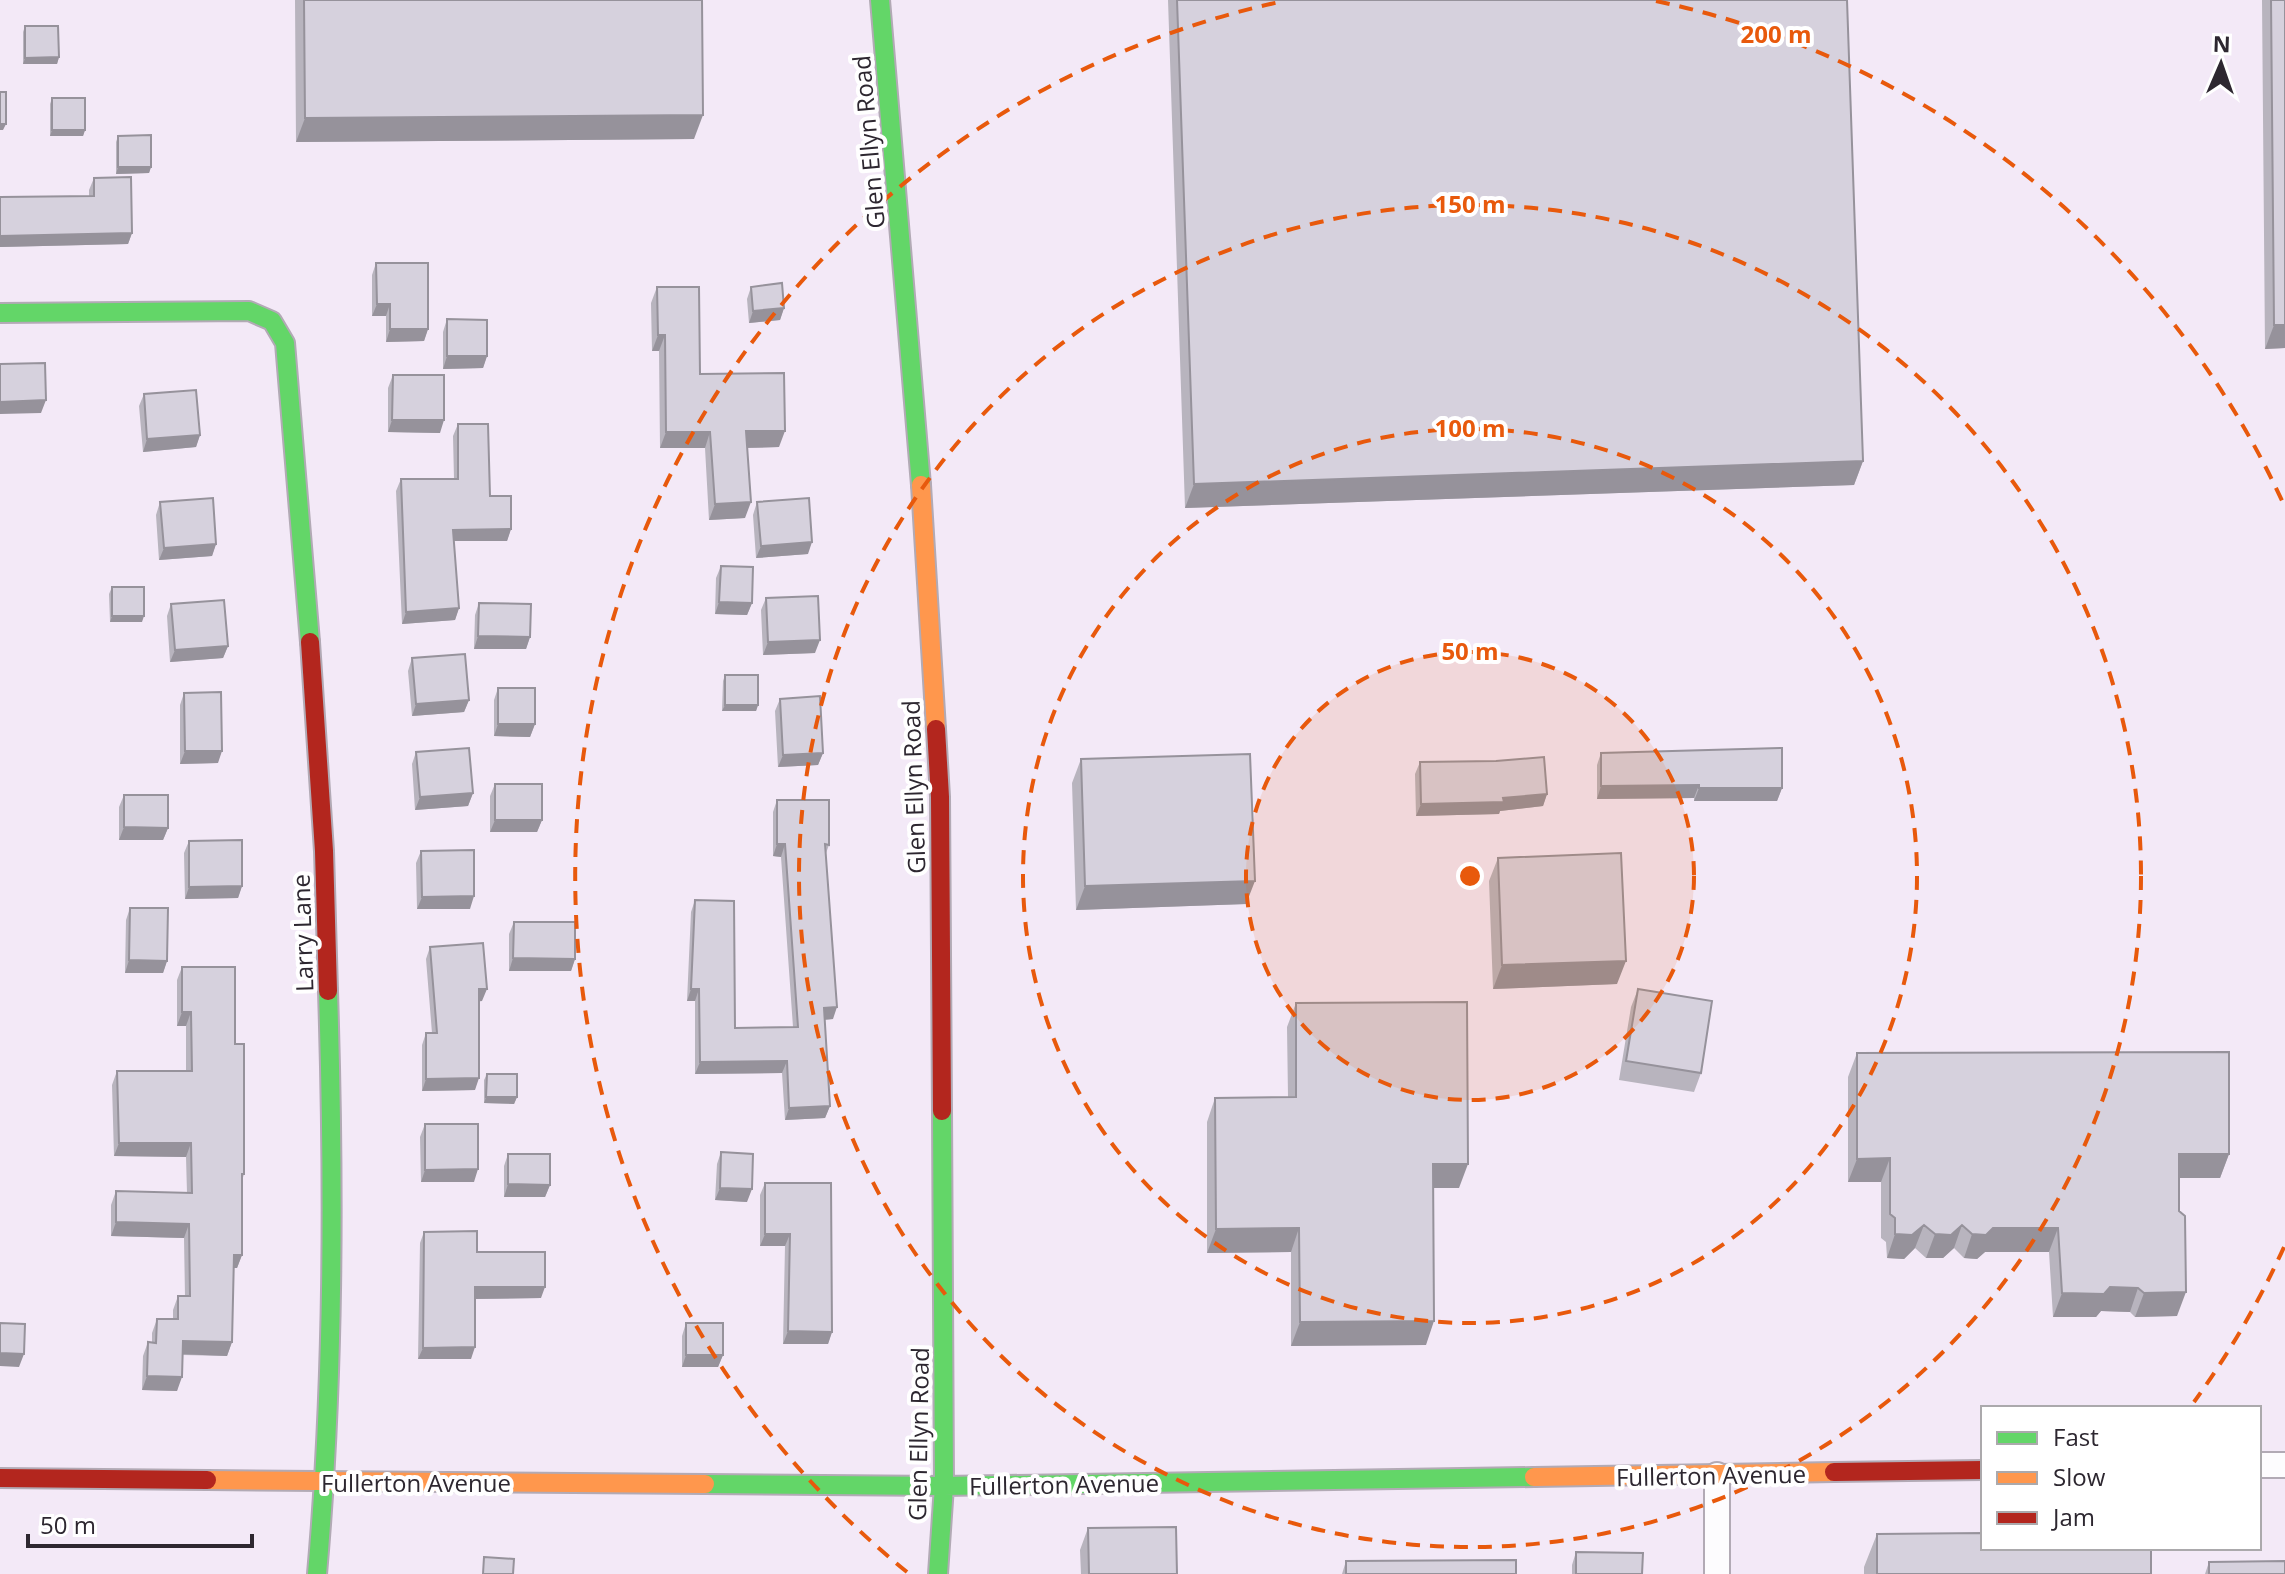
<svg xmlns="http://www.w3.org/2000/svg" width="2285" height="1574" font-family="'Open Sans',sans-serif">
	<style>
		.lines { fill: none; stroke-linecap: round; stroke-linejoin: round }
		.street-casing { stroke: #b2aab5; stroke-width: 28 }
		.fast-casing { stroke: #b2aab5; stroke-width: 22 }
		.slow-casing { stroke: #b2aab5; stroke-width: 22 }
		.jam-casing { stroke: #b2aab5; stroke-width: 22 }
		.street { stroke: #fdfcfe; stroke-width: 24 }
		.fast { stroke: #63d668; stroke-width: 18 }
		.slow { stroke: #ff974d; stroke-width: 18 }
		.jam { stroke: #b3261e; stroke-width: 18 }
		.wall { fill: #b8b4be }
		.shaded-wall { fill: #96929b }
		.building { fill: #d6d1dd; stroke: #96929b; stroke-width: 2 }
		.ring { fill: none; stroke: #e8590c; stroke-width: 4; stroke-dasharray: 14 10 }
		.labels { text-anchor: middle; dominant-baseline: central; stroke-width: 8; stroke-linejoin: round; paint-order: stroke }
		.street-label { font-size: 24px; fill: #2d2730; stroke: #fff }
		.centre { fill: #e8590c; stroke: #fff; stroke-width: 4 }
		.ring-label { font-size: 24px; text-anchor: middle; font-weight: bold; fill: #e8590c; stroke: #fff; stroke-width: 8; stroke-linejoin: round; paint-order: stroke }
	</style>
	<rect width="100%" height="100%" fill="#f3e9f7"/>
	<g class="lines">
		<g class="street-casing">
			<path id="street" d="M 2259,1465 L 2285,1465
				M 1717,1475 L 1717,1574"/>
		</g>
		<g class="fast-casing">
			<path id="fast" d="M 880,0 L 921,485
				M 0,313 L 249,311 L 272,321 L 285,343 L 310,642
				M 705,1484 L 944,1486 L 1534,1477
				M 317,1574 C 334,1381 334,1185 328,991
				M 938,1574 L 944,1486 L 942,1111"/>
		</g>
		<g class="slow-casing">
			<path id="slow" d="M 921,485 L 936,729
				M 1534,1477 L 1834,1472
				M 207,1480 L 705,1484"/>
		</g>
		<g class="jam-casing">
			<path id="jam" d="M 310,642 L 324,851 L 328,991
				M 936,729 L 940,797 L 942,1111
				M 1834,1472 L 1983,1470
				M 0,1478 L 207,1480"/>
		</g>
		<use href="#street" class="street"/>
		<use href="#fast" class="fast"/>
		<use href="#slow" class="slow"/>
		<use href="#jam" class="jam"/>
	</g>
	<path class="wall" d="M 295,0 L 702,0 L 694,139 L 296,142 Z
		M 1168,0 L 1847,0 L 1863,461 L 1854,485 L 1185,508 Z
		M 2262,0 L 2285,0 L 2285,348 L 2265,349 Z
		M 25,26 L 59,57 L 57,64 L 23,64 L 23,32 Z
		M 52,98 L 85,130 L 83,136 L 50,136 L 50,104 Z
		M 118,136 L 151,167 L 149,173 L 116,174 L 116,142 Z
		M 94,178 L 132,233 L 128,244 L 0,247 L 0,197 L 89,196 L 89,190 Z
		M 376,263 L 428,329 L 424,341 L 386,342 L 386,316 L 372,316 L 372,275 Z
		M 657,287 L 700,374 L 779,447 L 747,448 L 745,518 L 709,520 L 705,448 L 660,448 L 659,351 L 652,351 L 651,303 Z
		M 751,287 L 784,308 L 780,320 L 749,323 L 747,299 Z
		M 447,319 L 487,356 L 483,368 L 443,369 L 443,332 Z
		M 393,375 L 440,433 L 388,432 L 388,388 Z
		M 144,394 L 200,435 L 196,447 L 143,452 L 139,406 Z
		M 458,424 L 490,496 L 511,529 L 507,541 L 454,541 L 459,608 L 455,620 L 402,624 L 396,491 L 401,479 L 454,479 L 453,436 Z
		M 160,502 L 216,544 L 212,556 L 159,560 L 156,515 Z
		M 757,502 L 808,554 L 756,558 L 753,515 Z
		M 721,566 L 752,603 L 747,615 L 715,614 L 716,578 Z
		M 112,587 L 142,622 L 110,622 L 109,594 Z
		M 766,598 L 815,653 L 763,655 L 761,610 Z
		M 479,603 L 530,637 L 526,649 L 474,649 L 475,615 Z
		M 171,604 L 228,646 L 223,658 L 170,662 L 167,616 Z
		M 412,658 L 469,700 L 464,712 L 412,716 L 408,671 Z
		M 725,675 L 758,705 L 756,711 L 722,711 L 723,681 Z
		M 498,688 L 535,724 L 530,737 L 494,736 L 494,700 Z
		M 184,693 L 218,763 L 180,764 L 180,705 Z
		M 780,699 L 823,753 L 818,765 L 778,767 L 775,711 Z
		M 416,752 L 473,793 L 468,806 L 415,810 L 412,764 Z
		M 1601,753 L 1782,788 L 1777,801 L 1694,801 L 1694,798 L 1597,799 L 1597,765 Z
		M 1081,759 L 1246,904 L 1076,910 L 1072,783 Z
		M 1420,762 L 1547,794 L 1543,806 L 1500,811 L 1499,814 L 1416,816 L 1415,774 Z
		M 495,784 L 542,820 L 537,832 L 490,832 L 490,796 Z
		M 124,795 L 168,828 L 163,840 L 119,840 L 119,807 Z
		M 777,800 L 829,845 L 826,853 L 833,1019 L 825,1020 L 830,1106 L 825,1118 L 785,1120 L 782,1073 L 695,1074 L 695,1001 L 687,1001 L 691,912 L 695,900 L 735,1028 L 793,1027 L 781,857 L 773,856 L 773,812 Z
		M 189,841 L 242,886 L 238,898 L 185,899 L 184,853 Z
		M 421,851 L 470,909 L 417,909 L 416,863 Z
		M 1498,858 L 1617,984 L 1493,989 L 1489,881 Z
		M 130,908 L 167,961 L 163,973 L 125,973 L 126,920 Z
		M 514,922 L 575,959 L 571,971 L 509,971 L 509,934 Z
		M 430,947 L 482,1001 L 479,1001 L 475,1090 L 422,1091 L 422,1045 L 426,1033 L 432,1033 L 426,959 Z
		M 182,967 L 235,1044 L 244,1174 L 242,1181 L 242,1255 L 237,1268 L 233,1268 L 232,1342 L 227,1356 L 183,1355 L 177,1391 L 142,1390 L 143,1356 L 148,1342 L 152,1343 L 152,1333 L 157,1319 L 173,1319 L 173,1310 L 178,1296 L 185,1296 L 184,1238 L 111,1236 L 111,1205 L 116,1191 L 187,1193 L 186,1157 L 114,1156 L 112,1085 L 117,1071 L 186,1071 L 186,1026 L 177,1026 L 177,980 Z
		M 1638,989 L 1701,1073 L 1694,1092 L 1619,1080 L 1631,1007 Z
		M 1296,1003 L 1459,1188 L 1433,1188 L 1426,1345 L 1291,1346 L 1291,1252 L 1207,1253 L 1207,1122 L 1215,1098 L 1288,1097 L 1287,1027 Z
		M 1857,1053 L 2229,1154 L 2220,1178 L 2179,1178 L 2177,1316 L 2135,1317 L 2130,1312 L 2101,1311 L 2096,1317 L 2053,1317 L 2049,1252 L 1985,1252 L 1977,1259 L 1964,1258 L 1954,1248 L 1943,1258 L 1926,1258 L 1915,1248 L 1904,1259 L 1887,1258 L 1886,1242 L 1881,1238 L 1881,1182 L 1848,1182 L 1848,1077 Z
		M 487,1074 L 517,1097 L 514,1104 L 484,1103 L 484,1080 Z
		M 425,1124 L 474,1182 L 421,1182 L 420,1137 Z
		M 721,1152 L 747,1202 L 715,1200 L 717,1164 Z
		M 508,1154 L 550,1185 L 545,1197 L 504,1197 L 504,1166 Z
		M 765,1183 L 831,1183 L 832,1332 L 828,1344 L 783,1344 L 785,1246 L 760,1246 L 760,1195 Z
		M 424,1232 L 477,1252 L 541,1298 L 475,1299 L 471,1359 L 418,1359 L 420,1243 Z
		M 686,1323 L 723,1355 L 718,1367 L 682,1367 L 682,1336 Z
		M 1088,1528 L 1177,1574 L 1081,1574 L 1080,1550 Z
		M 1877,1534 L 2151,1574 L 1864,1574 L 1864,1567 Z
		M 1576,1552 L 1642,1574 L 1572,1574 L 1572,1565 Z
		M 1346,1561 L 1516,1574 L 1342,1574 Z
		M 2209,1562 L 2285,1574 L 2205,1574 Z"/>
	<path class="shaded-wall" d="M 59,57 L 57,64 L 23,64 L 25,58 Z
		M 703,115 L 694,139 L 296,142 L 305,118 Z
		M 0,124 L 6,124 L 3,130 L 0,130 Z
		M 52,130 L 85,130 L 83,136 L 50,136 Z
		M 118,167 L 151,167 L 149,173 L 116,174 Z
		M 132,233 L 128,244 L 0,247 L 0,236 Z
		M 377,304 L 390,304 L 386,316 L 372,316 Z
		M 784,308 L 780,320 L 749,323 L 753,311 Z
		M 2274,325 L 2285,325 L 2285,348 L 2265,349 Z
		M 390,329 L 428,329 L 424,341 L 386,342 Z
		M 658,335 L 665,335 L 659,351 L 652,351 Z
		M 447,356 L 487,356 L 483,368 L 443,369 Z
		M 46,400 L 41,413 L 0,414 L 0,402 Z
		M 392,420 L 444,420 L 440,433 L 388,432 Z
		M 746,431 L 785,431 L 779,447 L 740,448 Z
		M 666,432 L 710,432 L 705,448 L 660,448 Z
		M 200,435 L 196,447 L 143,452 L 147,439 Z
		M 1863,461 L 1854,485 L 1185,508 L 1194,484 Z
		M 751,502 L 745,518 L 709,520 L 715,504 Z
		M 511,529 L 507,541 L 449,541 L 453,530 Z
		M 812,542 L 808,554 L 756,558 L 761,546 Z
		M 216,544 L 212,556 L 159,560 L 164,548 Z
		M 719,602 L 752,603 L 747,615 L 715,614 Z
		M 459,608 L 455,620 L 402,624 L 406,612 Z
		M 112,616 L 144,616 L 142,622 L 110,622 Z
		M 478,636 L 530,637 L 526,649 L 474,649 Z
		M 820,640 L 815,653 L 763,655 L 768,642 Z
		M 228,646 L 223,658 L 170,662 L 175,650 Z
		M 469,700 L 464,712 L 412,716 L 416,704 Z
		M 725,705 L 758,705 L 756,711 L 722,711 Z
		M 498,724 L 535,724 L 530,737 L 494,736 Z
		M 185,751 L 222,751 L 218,763 L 180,764 Z
		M 823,753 L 818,765 L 778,767 L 783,755 Z
		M 1699,785 L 1694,798 L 1597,799 L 1601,786 Z
		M 1699,788 L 1782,788 L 1777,801 L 1694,801 Z
		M 473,793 L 468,806 L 415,810 L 420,797 Z
		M 1547,794 L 1543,806 L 1500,811 L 1499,814 L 1416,816 L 1421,804 L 1503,798 Z
		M 495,820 L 542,820 L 537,832 L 490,832 Z
		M 124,827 L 168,828 L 163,840 L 119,840 Z
		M 777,844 L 785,844 L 781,857 L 773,856 Z
		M 1255,881 L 1246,904 L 1076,910 L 1085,886 Z
		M 242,886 L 238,898 L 185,899 L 189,887 Z
		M 474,896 L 470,909 L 417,909 L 422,897 Z
		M 513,958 L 575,959 L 571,971 L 509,971 Z
		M 129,960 L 167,961 L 163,973 L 125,973 Z
		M 1626,961 L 1617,984 L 1493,989 L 1502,965 Z
		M 479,989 L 487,989 L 482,1001 L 474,1002 Z
		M 691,989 L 699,989 L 695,1001 L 687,1001 Z
		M 837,1007 L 833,1019 L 819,1020 L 824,1008 Z
		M 182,1012 L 191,1012 L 186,1026 L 177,1026 Z
		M 787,1061 L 782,1073 L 695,1074 L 700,1062 Z
		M 479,1078 L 475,1090 L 422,1091 L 426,1079 Z
		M 486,1097 L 517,1097 L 514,1104 L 484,1103 Z
		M 830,1106 L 825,1118 L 785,1120 L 789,1108 Z
		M 119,1143 L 191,1143 L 186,1157 L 114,1156 Z
		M 2179,1154 L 2229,1154 L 2220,1178 L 2170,1178 Z
		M 1890,1158 L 1881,1182 L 1848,1182 L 1857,1159 Z
		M 1433,1164 L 1468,1164 L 1459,1188 L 1424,1188 Z
		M 478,1169 L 474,1182 L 421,1182 L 425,1170 Z
		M 508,1184 L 550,1185 L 545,1197 L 504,1197 Z
		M 720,1188 L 752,1189 L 747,1202 L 715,1200 Z
		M 116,1222 L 189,1224 L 184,1238 L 111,1236 Z
		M 1924,1225 L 1915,1248 L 1904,1259 L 1887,1258 L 1895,1234 Z
		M 1962,1225 L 1954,1248 L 1943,1258 L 1926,1258 L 1935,1234 Z
		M 1299,1228 L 1291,1252 L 1207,1253 L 1216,1229 Z
		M 1993,1228 L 2058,1228 L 2049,1252 L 1985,1252 L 1977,1259 L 1964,1258 L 1972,1234 Z
		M 765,1234 L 790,1234 L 785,1246 L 760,1246 Z
		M 234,1255 L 242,1255 L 237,1268 L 229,1268 Z
		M 475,1287 L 545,1287 L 541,1298 L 471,1299 Z
		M 2110,1287 L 2138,1288 L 2130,1312 L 2101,1311 L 2096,1317 L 2053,1317 L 2062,1293 Z
		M 2186,1292 L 2177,1316 L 2135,1317 L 2144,1293 Z
		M 1434,1321 L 1426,1345 L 1291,1346 L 1300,1322 Z
		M 788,1331 L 832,1332 L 828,1344 L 783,1344 Z
		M 183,1341 L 232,1342 L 227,1356 L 178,1354 Z
		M 475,1347 L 471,1359 L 418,1359 L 423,1348 Z
		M 0,1353 L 24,1354 L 19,1367 L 0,1366 Z
		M 686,1355 L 723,1355 L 718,1367 L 682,1367 Z
		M 147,1376 L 182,1377 L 177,1391 L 142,1390 Z"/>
	<path class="building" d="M 304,0 L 702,0 L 703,115 L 305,118 Z
		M 1177,0 L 1847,0 L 1863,461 L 1194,484 Z
		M 2271,0 L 2285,0 L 2285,325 L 2274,325 Z
		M 25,26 L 58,26 L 59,57 L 25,58 Z
		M 0,92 L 6,92 L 6,124 L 0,124 Z
		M 52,98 L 85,98 L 85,130 L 52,130 Z
		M 151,135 L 151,167 L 118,167 L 118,136 Z
		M 131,177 L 132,233 L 0,236 L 0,197 L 94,196 L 94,178 Z
		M 376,263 L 428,263 L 428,329 L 390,329 L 390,304 L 377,304 Z
		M 782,283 L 784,308 L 753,311 L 751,287 Z
		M 657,287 L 699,287 L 700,374 L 784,373 L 785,431 L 746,431 L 751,502 L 715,504 L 710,432 L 666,432 L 665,335 L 658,335 Z
		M 447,319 L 487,320 L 487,356 L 447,356 Z
		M 45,363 L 46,400 L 0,402 L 0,364 Z
		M 393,375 L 444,375 L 444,420 L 392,420 Z
		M 196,390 L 200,435 L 147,439 L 144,394 Z
		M 458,424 L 488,424 L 490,496 L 511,496 L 511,529 L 453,530 L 459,608 L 406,612 L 401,479 L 458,479 Z
		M 213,498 L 216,544 L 164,548 L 160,502 Z
		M 809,498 L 812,542 L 761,546 L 757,502 Z
		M 721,566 L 753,567 L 752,603 L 719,602 Z
		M 112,587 L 144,587 L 144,616 L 112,616 Z
		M 818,596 L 820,640 L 768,642 L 766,598 Z
		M 224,600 L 228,646 L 175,650 L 171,604 Z
		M 479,603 L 531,604 L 530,637 L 478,636 Z
		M 465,654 L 469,700 L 416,704 L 412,658 Z
		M 725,675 L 758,675 L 758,705 L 725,705 Z
		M 498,688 L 535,688 L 535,724 L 498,724 Z
		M 221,692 L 222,751 L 185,751 L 184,693 Z
		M 820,696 L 823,753 L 783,755 L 780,699 Z
		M 469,748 L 473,793 L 420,797 L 416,752 Z
		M 1782,748 L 1782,788 L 1699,788 L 1699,785 L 1601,786 L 1601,753 Z
		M 1250,754 L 1255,881 L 1085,886 L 1081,759 Z
		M 1544,757 L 1547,794 L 1503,798 L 1504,802 L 1421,804 L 1420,762 L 1496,761 Z
		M 495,784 L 542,784 L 542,820 L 495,820 Z
		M 124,795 L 168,795 L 168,828 L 124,827 Z
		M 777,800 L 829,800 L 829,845 L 825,844 L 837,1007 L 824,1008 L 830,1106 L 789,1108 L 787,1061 L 700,1062 L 699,989 L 691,989 L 695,900 L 734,901 L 735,1028 L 798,1027 L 785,844 L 777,844 Z
		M 242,840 L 242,886 L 189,887 L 189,841 Z
		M 474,850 L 474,896 L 422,897 L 421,851 Z
		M 1621,853 L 1626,961 L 1502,965 L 1498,858 Z
		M 130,908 L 168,908 L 167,961 L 129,960 Z
		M 514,922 L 575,922 L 575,959 L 513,958 Z
		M 483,943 L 487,989 L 479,989 L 479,1078 L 426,1079 L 426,1033 L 437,1033 L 430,947 Z
		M 182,967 L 235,967 L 235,1044 L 244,1044 L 244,1174 L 242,1174 L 242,1255 L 234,1255 L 232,1342 L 183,1341 L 182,1377 L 147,1376 L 148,1342 L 156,1343 L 157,1319 L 178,1319 L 178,1296 L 190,1296 L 189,1224 L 116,1222 L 116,1191 L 192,1193 L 191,1143 L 119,1143 L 117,1071 L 192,1071 L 191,1012 L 182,1012 Z
		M 1638,989 L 1712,1001 L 1701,1073 L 1626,1061 Z
		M 1467,1002 L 1468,1164 L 1433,1164 L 1434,1321 L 1300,1322 L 1299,1228 L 1216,1229 L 1215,1098 L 1296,1097 L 1296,1003 Z
		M 2229,1052 L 2229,1154 L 2179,1154 L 2179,1211 L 2185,1216 L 2186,1292 L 2144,1293 L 2138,1288 L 2110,1287 L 2104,1294 L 2062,1293 L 2058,1228 L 1993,1228 L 1986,1235 L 1972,1234 L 1962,1225 L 1951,1235 L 1935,1234 L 1924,1225 L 1912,1235 L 1895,1234 L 1895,1218 L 1890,1214 L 1890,1158 L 1857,1159 L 1857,1053 Z
		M 487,1074 L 517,1074 L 517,1097 L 486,1097 Z
		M 425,1124 L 478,1124 L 478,1169 L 425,1170 Z
		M 721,1152 L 753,1154 L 752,1189 L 720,1188 Z
		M 508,1154 L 550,1154 L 550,1185 L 508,1184 Z
		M 765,1183 L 831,1183 L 832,1332 L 788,1331 L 790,1234 L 765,1234 Z
		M 477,1231 L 477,1252 L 545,1252 L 545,1287 L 475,1287 L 475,1347 L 423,1348 L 424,1232 Z
		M 0,1323 L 25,1324 L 24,1354 L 0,1353 Z
		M 686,1323 L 723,1323 L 723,1355 L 686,1355 Z
		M 1176,1527 L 1177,1574 L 1089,1574 L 1088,1528 Z
		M 1983,1533 L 1983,1548 L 2151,1548 L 2151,1574 L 1877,1574 L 1877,1534 Z
		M 1576,1552 L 1643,1553 L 1642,1574 L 1576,1574 Z
		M 484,1557 L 514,1559 L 513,1574 L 483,1574 Z
		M 1516,1560 L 1516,1574 L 1346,1574 L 1346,1561 Z
		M 2285,1561 L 2285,1574 L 2209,1574 L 2209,1562 Z"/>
	<circle cx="1470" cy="876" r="224" fill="#e8590c" fill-opacity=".12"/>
	<g class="ring">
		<circle cx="1470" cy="876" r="224"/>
		<circle cx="1470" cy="876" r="447"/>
		<circle cx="1470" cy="876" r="671"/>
		<path d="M2284 1247A895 895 0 0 1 2194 1402M907 1572A895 895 0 0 1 1284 1M1656 1A895 895 0 0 1 2284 505"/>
	</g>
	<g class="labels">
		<g class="street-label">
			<text transform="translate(868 142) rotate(-95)">Glen Ellyn Road</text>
			<text transform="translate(913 787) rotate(-92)">Glen Ellyn Road</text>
			<text transform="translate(302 933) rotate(-92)">Larry Lane</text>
			<text transform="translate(918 1434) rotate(-89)">Glen Ellyn Road</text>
			<text transform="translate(1711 1475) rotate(-1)">Fullerton Avenue</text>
			<text x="416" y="1482">Fullerton Avenue</text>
			<text transform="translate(1064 1484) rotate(-1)">Fullerton Avenue</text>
		</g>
	</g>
	<circle cx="1470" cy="876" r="12" class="centre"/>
	<g class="ring-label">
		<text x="1776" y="43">200 m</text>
		<text x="1470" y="213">150 m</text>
		<text x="1470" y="437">100 m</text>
		<text x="1470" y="660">50 m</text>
	</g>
	<rect x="1981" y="1406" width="280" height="144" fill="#ffffff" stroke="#aba9ac" stroke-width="2"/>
	<rect x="1997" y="1432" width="40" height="12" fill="#63d668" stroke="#aba9ac" stroke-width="2"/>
	<text x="2053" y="1446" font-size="24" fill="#2d2730">Fast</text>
	<rect x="1997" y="1472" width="40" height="12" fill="#ff974d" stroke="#aba9ac" stroke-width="2"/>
	<text x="2053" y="1486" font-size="24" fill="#2d2730">Slow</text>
	<rect x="1997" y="1512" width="40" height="12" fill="#b3261e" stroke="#aba9ac" stroke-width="2"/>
	<text x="2053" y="1526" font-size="24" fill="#2d2730">Jam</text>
	<g transform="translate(2221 64) rotate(2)" stroke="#ffffff" stroke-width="6" paint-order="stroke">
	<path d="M0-6L14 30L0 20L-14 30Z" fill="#2d2730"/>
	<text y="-12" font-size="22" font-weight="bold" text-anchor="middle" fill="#2d2730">N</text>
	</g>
	<path d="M28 1534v12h224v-12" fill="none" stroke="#2d2730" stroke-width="4"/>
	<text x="40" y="1534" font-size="24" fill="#2d2730" stroke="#ffffff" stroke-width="6" paint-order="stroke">50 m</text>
</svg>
